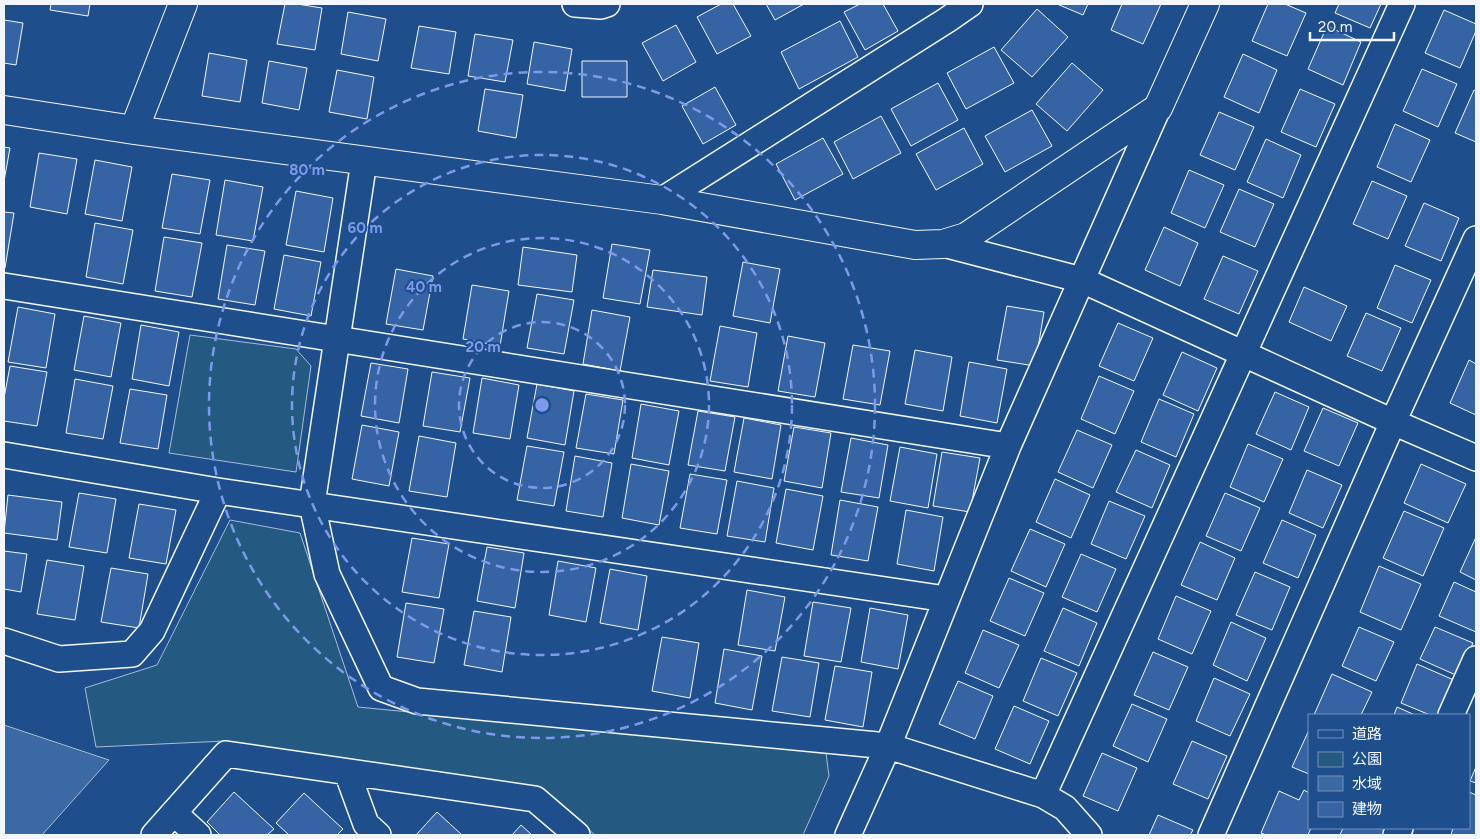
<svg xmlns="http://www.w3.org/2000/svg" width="1480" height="839" font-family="Figtree,'Noto Sans JP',sans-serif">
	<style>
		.green { fill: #245a82; stroke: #a8bbd7 }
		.water { fill: #3b69a3; stroke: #a8bbd7 }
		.building { fill: #3563a3; stroke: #f2f6ff }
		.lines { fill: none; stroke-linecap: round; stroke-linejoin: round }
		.street-casing { stroke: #f2f6ff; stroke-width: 28 }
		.secondary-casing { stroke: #f2f6ff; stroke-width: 30 }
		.street { stroke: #1f4e8c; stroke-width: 25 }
		.secondary { stroke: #1f4e8c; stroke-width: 28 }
		.ring { fill: none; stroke: #7d9aea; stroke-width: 2.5; stroke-dasharray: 9 6 }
		.centre { fill: #7d9aea; stroke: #1f4e8c; stroke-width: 2.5 }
		.ring-label { font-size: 15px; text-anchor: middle; font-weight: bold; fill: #7d9aea; stroke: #1f4e8c; stroke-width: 4; stroke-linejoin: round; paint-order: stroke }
	</style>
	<rect width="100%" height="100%" fill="#1f4e8c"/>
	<path class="green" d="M 190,335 L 296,349 L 311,366 L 296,472 L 169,453 Z
		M 230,520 L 300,533 L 358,707 L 826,753 L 829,776 L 803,835 L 595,835 L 543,790 L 225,741 L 96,747 L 85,688 L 157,665 Z"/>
	<path class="water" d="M 4,725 L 109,760 L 42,835 L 4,835 Z"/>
	<path class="building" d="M 51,4 L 90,4 L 88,16 L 50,10 Z
		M 285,4 L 297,4 L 322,8 L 315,50 L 277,44 Z
		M 721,4 L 733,4 L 751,36 L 717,54 L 697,17 Z
		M 766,4 L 804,4 L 775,20 Z
		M 860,4 L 883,4 L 898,31 L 865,50 L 844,12 Z
		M 1057,4 L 1088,4 L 1083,15 Z
		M 1122,4 L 1161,4 L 1143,44 L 1111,30 Z
		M 1268,4 L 1285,4 L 1306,13 L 1287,56 L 1252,41 Z
		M 1339,4 L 1381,4 L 1370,28 L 1335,13 Z
		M 1037,9 L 1068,37 L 1032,77 L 1001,50 Z
		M 1444,10 L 1476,24 L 1476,31 L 1460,68 L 1425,53 Z
		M 348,12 L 386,19 L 378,61 L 341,54 Z
		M 4,20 L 23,23 L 16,65 L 4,63 Z
		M 840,21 L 858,57 L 799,89 L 781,52 Z
		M 676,25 L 696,62 L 663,81 L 642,43 Z
		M 419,26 L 456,32 L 449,74 L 411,68 Z
		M 1327,26 L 1361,42 L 1343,85 L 1308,69 Z
		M 475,34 L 513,40 L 505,82 L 468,76 Z
		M 534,42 L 572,49 L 565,91 L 527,84 Z
		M 994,47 L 1014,83 L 966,109 L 947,73 Z
		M 209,53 L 247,60 L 240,102 L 202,96 Z
		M 1243,54 L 1277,70 L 1259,113 L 1224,97 Z
		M 269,61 L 307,68 L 299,110 L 262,103 Z
		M 582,61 L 627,61 L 627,97 L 582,97 Z
		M 1072,63 L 1103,90 L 1067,131 L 1036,104 Z
		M 1422,69 L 1457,84 L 1438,127 L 1403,111 Z
		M 337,70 L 374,77 L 367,119 L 329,112 Z
		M 938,83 L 958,120 L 911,146 L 891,109 Z
		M 715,87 L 736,125 L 703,144 L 682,106 Z
		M 485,89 L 523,95 L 516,138 L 478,131 Z
		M 1300,89 L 1335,104 L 1316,147 L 1281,132 Z
		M 1474,90 L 1476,91 L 1476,142 L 1455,133 Z
		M 1032,110 L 1052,146 L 1005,172 L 985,136 Z
		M 1219,112 L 1254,127 L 1235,170 L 1200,155 Z
		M 881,116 L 901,153 L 853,179 L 834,142 Z
		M 1395,124 L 1430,140 L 1411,182 L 1377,167 Z
		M 964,128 L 983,164 L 936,190 L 916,154 Z
		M 823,138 L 843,174 L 795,200 L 776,164 Z
		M 1266,139 L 1301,155 L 1283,198 L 1247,182 Z
		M 4,147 L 10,148 L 4,181 Z
		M 39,153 L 77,159 L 67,214 L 30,207 Z
		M 95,160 L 132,167 L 122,221 L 85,214 Z
		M 1189,170 L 1224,185 L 1205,228 L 1171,213 Z
		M 172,174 L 210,180 L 200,234 L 162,228 Z
		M 225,180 L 263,187 L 253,241 L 216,235 Z
		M 1372,181 L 1407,196 L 1388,239 L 1353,224 Z
		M 1239,189 L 1274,204 L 1255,247 L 1220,232 Z
		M 296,191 L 333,198 L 324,252 L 286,245 Z
		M 1424,203 L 1459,218 L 1441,261 L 1405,246 Z
		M 4,212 L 14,213 L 5,268 L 4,267 Z
		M 95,223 L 133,230 L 123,284 L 86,277 Z
		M 1164,227 L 1198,243 L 1180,286 L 1145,270 Z
		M 164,237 L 202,243 L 192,297 L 155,291 Z
		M 612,244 L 650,250 L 640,304 L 603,298 Z
		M 227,245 L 265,251 L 255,305 L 218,299 Z
		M 523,247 L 577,255 L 572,292 L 518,285 Z
		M 284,255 L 321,262 L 311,316 L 274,309 Z
		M 1223,256 L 1258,271 L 1239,314 L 1204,299 Z
		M 743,262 L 780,269 L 770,323 L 733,316 Z
		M 1395,265 L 1431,280 L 1412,323 L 1377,308 Z
		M 396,269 L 433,276 L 423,330 L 386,324 Z
		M 653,270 L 707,277 L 702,315 L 647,307 Z
		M 472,285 L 509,291 L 500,346 L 463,339 Z
		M 1304,287 L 1347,306 L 1331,341 L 1289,322 Z
		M 537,294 L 574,300 L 564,354 L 527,348 Z
		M 1007,306 L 1044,312 L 1035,366 L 997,360 Z
		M 18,307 L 55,314 L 46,368 L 8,362 Z
		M 592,310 L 630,317 L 620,371 L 583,364 Z
		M 1366,313 L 1401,328 L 1382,371 L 1347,356 Z
		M 84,316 L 121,323 L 111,377 L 74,370 Z
		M 1118,323 L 1153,338 L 1134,381 L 1099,366 Z
		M 141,325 L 179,332 L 169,386 L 132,379 Z
		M 720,326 L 757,333 L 748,387 L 710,381 Z
		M 788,336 L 825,343 L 815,397 L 778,391 Z
		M 853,345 L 890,351 L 880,405 L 843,399 Z
		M 915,350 L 952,357 L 943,411 L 905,404 Z
		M 1182,352 L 1217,368 L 1198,411 L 1163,395 Z
		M 1469,360 L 1476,364 L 1476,415 L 1450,403 Z
		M 969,362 L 1007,369 L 997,423 L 960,416 Z
		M 371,363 L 408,369 L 399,423 L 361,416 Z
		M 10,366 L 47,372 L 37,426 L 4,421 L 4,398 Z
		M 432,372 L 470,378 L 460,432 L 423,426 Z
		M 1099,376 L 1134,391 L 1115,434 L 1081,419 Z
		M 482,378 L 519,385 L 510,439 L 473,433 Z
		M 75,379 L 113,386 L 103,439 L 66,433 Z
		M 537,384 L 574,391 L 565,445 L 527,438 Z
		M 130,389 L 167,395 L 158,449 L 120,443 Z
		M 1275,392 L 1309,407 L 1291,450 L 1256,434 Z
		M 586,394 L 623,400 L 614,454 L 576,448 Z
		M 1159,399 L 1194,414 L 1176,457 L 1141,442 Z
		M 641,404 L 679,411 L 669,465 L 632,458 Z
		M 1323,408 L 1358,423 L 1339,466 L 1304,451 Z
		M 698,411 L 735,417 L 725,471 L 688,465 Z
		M 744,418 L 781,425 L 772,479 L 734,472 Z
		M 362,425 L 399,432 L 389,486 L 352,479 Z
		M 794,427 L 831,433 L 822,488 L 784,481 Z
		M 1077,430 L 1112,445 L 1093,488 L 1058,472 Z
		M 419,436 L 456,443 L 447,497 L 409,491 Z
		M 851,438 L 888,445 L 879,498 L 841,492 Z
		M 1248,444 L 1283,459 L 1264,502 L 1230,487 Z
		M 527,446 L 564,452 L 554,506 L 517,500 Z
		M 900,447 L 937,454 L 928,508 L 890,501 Z
		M 1136,450 L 1170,465 L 1152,508 L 1116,492 Z
		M 942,452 L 980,458 L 970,512 L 933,506 Z
		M 575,456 L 612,463 L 603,517 L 566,511 Z
		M 631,464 L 669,471 L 659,525 L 622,518 Z
		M 1421,464 L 1466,484 L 1448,523 L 1404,503 Z
		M 1307,470 L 1342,485 L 1323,528 L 1289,513 Z
		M 690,474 L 727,480 L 717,534 L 680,528 Z
		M 1055,479 L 1090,495 L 1071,538 L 1036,522 Z
		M 737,481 L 774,488 L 765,542 L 727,536 Z
		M 786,489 L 823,496 L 813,550 L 776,543 Z
		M 79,493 L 116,499 L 107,553 L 69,547 Z
		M 1225,493 L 1260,508 L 1241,551 L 1206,536 Z
		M 8,495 L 62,502 L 57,540 L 4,533 Z
		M 840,500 L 878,507 L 868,561 L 831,555 Z
		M 1109,501 L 1145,516 L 1126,559 L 1091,544 Z
		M 139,504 L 176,510 L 166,564 L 129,558 Z
		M 906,510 L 943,517 L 934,571 L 897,564 Z
		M 1404,511 L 1444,528 L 1423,576 L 1383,558 Z
		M 1282,520 L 1316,535 L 1298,578 L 1263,563 Z
		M 1030,529 L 1065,544 L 1046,587 L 1011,571 Z
		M 1476,537 L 1476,580 L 1460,572 Z
		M 412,538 L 449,544 L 439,598 L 402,592 Z
		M 1200,542 L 1235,558 L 1217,600 L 1181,585 Z
		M 487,547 L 524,553 L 515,608 L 477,601 Z
		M 4,551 L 27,554 L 21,592 L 4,589 Z
		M 1081,554 L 1116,569 L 1097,612 L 1062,597 Z
		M 47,560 L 84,566 L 75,620 L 37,614 Z
		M 558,561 L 596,568 L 586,622 L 549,615 Z
		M 1379,566 L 1421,584 L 1401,630 L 1360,612 Z
		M 111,568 L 148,574 L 139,628 L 101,622 Z
		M 610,569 L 647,576 L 638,630 L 600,623 Z
		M 1255,572 L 1290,587 L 1272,630 L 1236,615 Z
		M 1009,578 L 1044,593 L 1025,636 L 990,621 Z
		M 1454,582 L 1476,592 L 1476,632 L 1439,616 Z
		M 747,590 L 785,597 L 775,651 L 738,645 Z
		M 1176,596 L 1211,611 L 1192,654 L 1158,639 Z
		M 813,602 L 851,608 L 841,662 L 804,656 Z
		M 406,603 L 444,609 L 434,663 L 397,657 Z
		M 870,608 L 908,615 L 898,669 L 861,662 Z
		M 1063,608 L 1097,623 L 1079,666 L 1044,651 Z
		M 474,611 L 511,617 L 502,672 L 464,665 Z
		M 1231,622 L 1266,638 L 1247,681 L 1213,665 Z
		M 1359,627 L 1394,642 L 1376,681 L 1342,666 Z
		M 1435,627 L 1473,643 L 1458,676 L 1420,659 Z
		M 983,630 L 1019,645 L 999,688 L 965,673 Z
		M 662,637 L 699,643 L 690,698 L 652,691 Z
		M 724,649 L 762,656 L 752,710 L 715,703 Z
		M 1153,652 L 1188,667 L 1169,710 L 1134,695 Z
		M 782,657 L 819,663 L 810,717 L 772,711 Z
		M 1041,658 L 1077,673 L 1058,716 L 1023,701 Z
		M 1417,664 L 1456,681 L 1442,715 L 1430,715 L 1401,703 Z
		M 835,666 L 872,672 L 863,727 L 825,720 Z
		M 1332,674 L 1372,692 L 1361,715 L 1314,715 Z
		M 1214,678 L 1250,694 L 1230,736 L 1196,721 Z
		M 958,681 L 993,696 L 975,739 L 939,724 Z
		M 1132,704 L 1167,719 L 1148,762 L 1113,746 Z
		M 1014,706 L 1049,721 L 1030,764 L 995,749 Z
		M 1397,707 L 1415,715 L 1394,715 Z
		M 1309,730 L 1309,774 L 1292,767 Z
		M 1192,741 L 1227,756 L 1208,799 L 1173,784 Z
		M 1102,753 L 1137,768 L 1118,811 L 1083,796 Z
		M 1476,767 L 1476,783 L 1470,781 Z
		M 1304,790 L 1309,793 L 1309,828 L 1311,828 L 1308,835 L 1266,835 L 1261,833 L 1279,791 L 1299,800 Z
		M 234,792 L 274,829 L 267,835 L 220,835 L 207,822 Z
		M 1469,792 L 1476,795 L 1476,835 L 1451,835 L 1453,828 L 1469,828 Z
		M 304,793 L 343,829 L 337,835 L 289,835 L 276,823 Z
		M 437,812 L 462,835 L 416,835 Z
		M 1158,815 L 1193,830 L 1190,835 L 1149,835 Z
		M 521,825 L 532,835 L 512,835 Z
		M 1343,828 L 1393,828 L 1390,835 L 1340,835 Z"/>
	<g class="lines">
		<g class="street-casing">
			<path id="street" d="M 575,4 L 601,6 L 607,4
				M 364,161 L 312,504 L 327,574 L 381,688 L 417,701 L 888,746 L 1043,795 L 1065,808 L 1089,835
				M 662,200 L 947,20 L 970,4
				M 943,244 L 1082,280 L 1393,422 L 1476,458
				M 4,286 L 1008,446
				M 4,455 L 218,491 L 946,599
				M 4,641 L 59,659 L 132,654 L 152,631 L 218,491
				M 1451,715 L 1476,659
				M 347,772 L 366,824 L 378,835
				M 1043,795 L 1402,4
				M 174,813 L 198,835
				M 154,835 L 226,754 L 535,799 L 577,835
				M 848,835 L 888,746 L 1008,446 L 1158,108
				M 1211,835 L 1393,422 L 1476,239
				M 1396,835 L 1400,828"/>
		</g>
		<g class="secondary-casing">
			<path id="secondary" d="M 4,110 L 134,130 L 662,200 L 915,245 L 943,244 L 966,237 L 1158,108 L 1205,4
				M 134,130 L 183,4"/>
		</g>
		<use href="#street" class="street"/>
		<use href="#secondary" class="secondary"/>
	</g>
	<g class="ring">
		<circle cx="542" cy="405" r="83"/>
		<circle cx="542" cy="405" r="167"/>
		<circle cx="542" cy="405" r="250"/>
		<circle cx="542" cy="405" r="333"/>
	</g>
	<circle cx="542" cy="405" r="8" class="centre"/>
	<g class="ring-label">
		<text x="307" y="175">80 m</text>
		<text x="365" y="233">60 m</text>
		<text x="424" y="292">40 m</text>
		<text x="483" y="352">20 m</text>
	</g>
	<rect width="1480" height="839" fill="none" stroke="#f2f6ff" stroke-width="10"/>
	<rect x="1308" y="714" width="162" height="115" fill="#1f4e8c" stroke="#7391ba"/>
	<rect x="1318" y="730" width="25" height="8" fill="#1f4e8c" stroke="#7391ba"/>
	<text x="1352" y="739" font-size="15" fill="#f2f6ff">道路</text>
	<rect x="1318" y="752" width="25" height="15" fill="#245a82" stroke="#7391ba"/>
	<text x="1352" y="764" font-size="15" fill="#f2f6ff">公園</text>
	<rect x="1318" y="776" width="25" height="15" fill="#3b69a3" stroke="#7391ba"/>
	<text x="1352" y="789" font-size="15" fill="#f2f6ff">水域</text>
	<rect x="1318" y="802" width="25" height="15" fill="#3563a3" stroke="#7391ba"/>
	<text x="1352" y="814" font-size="15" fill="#f2f6ff">建物</text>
	<path d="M1310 32v8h84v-8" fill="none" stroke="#f2f6ff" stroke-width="2.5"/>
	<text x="1318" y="32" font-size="15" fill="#f2f6ff" stroke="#1f4e8c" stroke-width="4" paint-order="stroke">20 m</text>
</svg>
